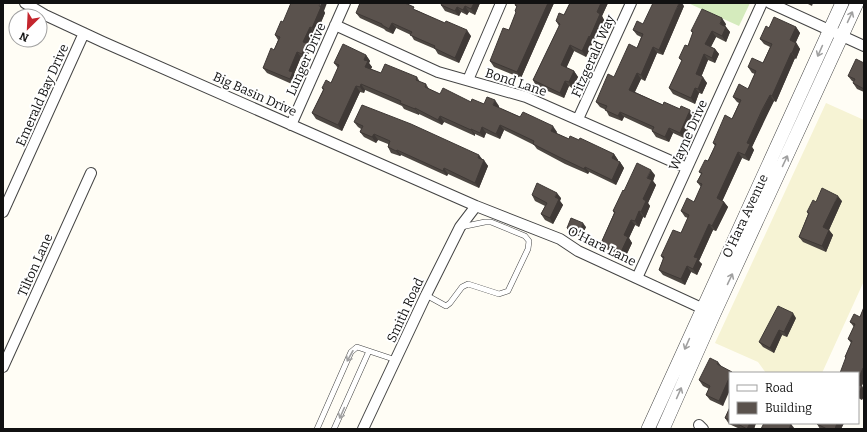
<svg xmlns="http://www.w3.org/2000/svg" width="867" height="432" font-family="Bitter,serif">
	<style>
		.farmland { fill: #f6f3d4 }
		.green { fill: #d5ebbd }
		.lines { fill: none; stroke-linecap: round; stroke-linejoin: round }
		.service-casing { stroke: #444; stroke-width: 6 }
		.minor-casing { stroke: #444; stroke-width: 12 }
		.tertiary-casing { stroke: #444; stroke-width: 14 }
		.service { stroke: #fff; stroke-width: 5 }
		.minor { stroke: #fff; stroke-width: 10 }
		.tertiary { stroke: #fff; stroke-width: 13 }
		.wall { fill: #4d4742 }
		.shaded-wall { fill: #3f3936 }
		.building { fill: #5a524d; stroke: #3f3936 }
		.oneway { stroke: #a0a0a0 }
		.labels { text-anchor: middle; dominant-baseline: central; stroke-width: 4; stroke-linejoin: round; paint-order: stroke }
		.street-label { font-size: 13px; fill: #111; stroke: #fff }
	</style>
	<rect width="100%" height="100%" fill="#fffdf5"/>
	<path class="farmland" d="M 826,103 L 864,120 L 864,281 L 822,373 L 766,373 L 758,362 L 715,343 Z"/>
	<path class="green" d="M 688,3 L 750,3 L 739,26 Z"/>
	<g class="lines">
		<g class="service-casing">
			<path id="service" d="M 426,295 L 446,306 L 450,303 L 462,287 L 468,284 L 499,294 L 508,291 L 528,249 L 529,241 L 525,236 L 491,222 L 485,222 L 461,227
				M 317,429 L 351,352 L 357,347 L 396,360
				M 334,429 L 369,351"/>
		</g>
		<g class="minor-casing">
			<path id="minor" d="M 25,3 L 45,15 L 103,42 L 476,206 L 560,239 L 578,251 L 708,311
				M 770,3 L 864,46
				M 335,25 L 438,72 L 526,97 L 687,168
				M 468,80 L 501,3
				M 578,119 L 631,3
				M 291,125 L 345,3
				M 3,212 L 84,33
				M 637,278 L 762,3
				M 3,367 L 91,173
				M 699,425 L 703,429
				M 363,429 L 426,295 L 460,227 L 476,206"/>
		</g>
		<g class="tertiary-casing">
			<path id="tertiary" d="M 648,429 L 842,3
				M 663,429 L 714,314 L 857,3"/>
		</g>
		<use href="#service" class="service"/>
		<use href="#minor" class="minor"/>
		<use href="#tertiary" class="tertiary"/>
	</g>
	<path class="wall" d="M 442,3 L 480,3 L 475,15 L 469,12 L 467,15 L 461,12 L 459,16 L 445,11 L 441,5 Z
		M 516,3 L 554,3 L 521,78 L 494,67 L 490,61 L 509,30 L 516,13 L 515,11 L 517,7 L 515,5 Z
		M 570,3 L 608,3 L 602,16 L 604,20 L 594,42 L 593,42 L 586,57 L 574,51 L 566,68 L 574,71 L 578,77 L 572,88 L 569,86 L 564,98 L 536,86 L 533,80 L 559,26 L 556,21 L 564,15 Z
		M 806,3 L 813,3 L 812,6 Z
		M 684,6 L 663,55 L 657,53 L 645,81 L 641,79 L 635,92 L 663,105 L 694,116 L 684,138 L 673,133 L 669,142 L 656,137 L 652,131 L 652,130 L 624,117 L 622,121 L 609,116 L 606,110 L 600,107 L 596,102 L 637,48 L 641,37 L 637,35 L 633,30 L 643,24 Z
		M 416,10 L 471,36 L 459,63 L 438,54 L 435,49 L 414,40 L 411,35 L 396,28 L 393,34 L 386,31 L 384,29 L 360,18 L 356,13 Z
		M 324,11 L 325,13 L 316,34 L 314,33 L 308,45 L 311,49 L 306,60 L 301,57 L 294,74 L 297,78 L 294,85 L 267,73 L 263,68 L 274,50 L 278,40 L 275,35 L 283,22 Z
		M 726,24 L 725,26 L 730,32 L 726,42 L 716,37 L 711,47 L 715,49 L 719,54 L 715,63 L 708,60 L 701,77 L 707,83 L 702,94 L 699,93 L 695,104 L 673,94 L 669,88 L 682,61 L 679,58 L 688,46 L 693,33 L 691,31 Z
		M 796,27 L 800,33 L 796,42 L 800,49 L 796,59 L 795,58 L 776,102 L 774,101 L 766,116 L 752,147 L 754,150 L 749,161 L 742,158 L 722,201 L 724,202 L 728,207 L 716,231 L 713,230 L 699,261 L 702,264 L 697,275 L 691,272 L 685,285 L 663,275 L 659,270 L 663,259 L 661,256 L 681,233 L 688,218 L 685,217 L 681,211 L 694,202 L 701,187 L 697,182 L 701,174 L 699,172 L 708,161 L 715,146 L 713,143 L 732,119 L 739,103 L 737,102 L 733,97 L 748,89 L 755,74 L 752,73 L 748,67 L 763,63 L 770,47 L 764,44 L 760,39 L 769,28 Z
		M 366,55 L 370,61 L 369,63 L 372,67 L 371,69 L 381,73 L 417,77 L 420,82 L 426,84 L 429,89 L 440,94 L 471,102 L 499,106 L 499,108 L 557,132 L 556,133 L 569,139 L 579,140 L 614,154 L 618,160 L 618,161 L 620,162 L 624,168 L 616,185 L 589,172 L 588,174 L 565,164 L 537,149 L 534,145 L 504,130 L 500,139 L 486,133 L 484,138 L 475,134 L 475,136 L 444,122 L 442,125 L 419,114 L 419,115 L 404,109 L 402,106 L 365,90 L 364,93 L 360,92 L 342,131 L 316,119 L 312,113 L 323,90 L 322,88 L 331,83 L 338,68 L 334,63 Z
		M 864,63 L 864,92 L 857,89 L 853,83 L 854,82 L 852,81 L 848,76 Z
		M 354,122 L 483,160 L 488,166 L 479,188 L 448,174 L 447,176 L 401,155 L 400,156 L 391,153 L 388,147 L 388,144 L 378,140 L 376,143 L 364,137 L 360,132 L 361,129 L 358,127 Z
		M 655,175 L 653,181 L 656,185 L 648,203 L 650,206 L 645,218 L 643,217 L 639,227 L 635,225 L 629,238 L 632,243 L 625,258 L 604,248 L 601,243 L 614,213 L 613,211 L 624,191 Z
		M 532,195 L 561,198 L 560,201 L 563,205 L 553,224 L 545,220 L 541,214 L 545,206 L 535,201 Z
		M 842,201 L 829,230 L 833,235 L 826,252 L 803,242 L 799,237 L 808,214 L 807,212 L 816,202 Z
		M 586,227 L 581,237 L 569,232 L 567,228 Z
		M 864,307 L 864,381 L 862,386 L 862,400 L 858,398 L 858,373 L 845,357 L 851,343 L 848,339 L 854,327 L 850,322 L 860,317 Z
		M 796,318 L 787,337 L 782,335 L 774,353 L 763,347 L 759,342 Z
		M 721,367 L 732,372 L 733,373 L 730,373 L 723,406 L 710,400 L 706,395 L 709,389 L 703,386 L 699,380 Z
		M 730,407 L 730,423 L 756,423 L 754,429 L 740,429 L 729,424 L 725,418 Z
		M 817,423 L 844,423 L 841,429 L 820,429 L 817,424 Z"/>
	<path class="shaded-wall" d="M 321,3 L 327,3 L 324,11 L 325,13 L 316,34 L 312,28 Z
		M 474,3 L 480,3 L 475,15 L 471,9 Z
		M 548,3 L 554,3 L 521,78 L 517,72 Z
		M 601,3 L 608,3 L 602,16 L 604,20 L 594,42 L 590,37 L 597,12 Z
		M 679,3 L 682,3 L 684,6 L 663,55 L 659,50 Z
		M 465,6 L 469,12 L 467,15 L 463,10 Z
		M 457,7 L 461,12 L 459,16 L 455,11 Z
		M 722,18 L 726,24 L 724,29 L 720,24 Z
		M 392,23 L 396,28 L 393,34 L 389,29 Z
		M 310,27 L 314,33 L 308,45 L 311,49 L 306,60 L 302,54 L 303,42 Z
		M 726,27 L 730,32 L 726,42 L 722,36 Z
		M 796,27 L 800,33 L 794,46 L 790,40 Z
		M 467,30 L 471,36 L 459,63 L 455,58 Z
		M 712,31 L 716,37 L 709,50 L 705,44 Z
		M 589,36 L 593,42 L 586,57 L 582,51 Z
		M 796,43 L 800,49 L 796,59 L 792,53 Z
		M 570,45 L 574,51 L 565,71 L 561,65 Z
		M 653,47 L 657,53 L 645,81 L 641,75 Z
		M 715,49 L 719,54 L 715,63 L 712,58 Z
		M 297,52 L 301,57 L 294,74 L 297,78 L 294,85 L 290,79 L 289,71 Z
		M 791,53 L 795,58 L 776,102 L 772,96 Z
		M 704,54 L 708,60 L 700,80 L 696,74 Z
		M 366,55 L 370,61 L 369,63 L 372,67 L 369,72 L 365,67 L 364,60 Z
		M 574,71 L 578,77 L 572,88 L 569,82 Z
		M 637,73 L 641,79 L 633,95 L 629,90 Z
		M 703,77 L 707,83 L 702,94 L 698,89 Z
		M 565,81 L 569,86 L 564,98 L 560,93 Z
		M 361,84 L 365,90 L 364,93 L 360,87 Z
		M 356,86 L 360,92 L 342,131 L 338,125 Z
		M 695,88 L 699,93 L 695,104 L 691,98 Z
		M 770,95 L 774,101 L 752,147 L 754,150 L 749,161 L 745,155 L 747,143 Z
		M 495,100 L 499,106 L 497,111 L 493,105 Z
		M 415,108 L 419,114 L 419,115 L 415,109 Z
		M 690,110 L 694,116 L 684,138 L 680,133 Z
		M 620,112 L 624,117 L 622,121 L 618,116 Z
		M 440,116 L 444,122 L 442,125 L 438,120 Z
		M 500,125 L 504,130 L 500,139 L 496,134 Z
		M 553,126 L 557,132 L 555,136 L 551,131 Z
		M 482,127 L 486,133 L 484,138 L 480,133 Z
		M 669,128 L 673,133 L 669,142 L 665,137 Z
		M 471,129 L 475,134 L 475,136 L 471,130 Z
		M 374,134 L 378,140 L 376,143 L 372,137 Z
		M 397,150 L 401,155 L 400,156 L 396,151 Z
		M 738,152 L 742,158 L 721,204 L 717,198 Z
		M 614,154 L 618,160 L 616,164 L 612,158 Z
		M 479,155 L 483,160 L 478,158 Z
		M 484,160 L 488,166 L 479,188 L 475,183 Z
		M 620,162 L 624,168 L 616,185 L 612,180 Z
		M 585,167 L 589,172 L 588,174 L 584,169 Z
		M 444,168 L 448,174 L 447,176 L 443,171 Z
		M 651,170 L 655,175 L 653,181 L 656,185 L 648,203 L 650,206 L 645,218 L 641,212 L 643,199 L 647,178 Z
		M 557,193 L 561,198 L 560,201 L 563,205 L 553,224 L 550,218 L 555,197 Z
		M 838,196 L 842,201 L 829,230 L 833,235 L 826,252 L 822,246 L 823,227 Z
		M 724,202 L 728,207 L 716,231 L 712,226 Z
		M 639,211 L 643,217 L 639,227 L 635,221 Z
		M 631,220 L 635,225 L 629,238 L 632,243 L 625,258 L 621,252 L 624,235 Z
		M 583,223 L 586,227 L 581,237 L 579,234 Z
		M 709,224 L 713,230 L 699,261 L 702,264 L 697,275 L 693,269 L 694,257 Z
		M 687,266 L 691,272 L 685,285 L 681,279 Z
		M 793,313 L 796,318 L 787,337 L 784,332 Z
		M 779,330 L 782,335 L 774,353 L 770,348 Z
		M 718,362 L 722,367 L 717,364 Z
		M 863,368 L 864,369 L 864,381 L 860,389 L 858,386 L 858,380 Z
		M 730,376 L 730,390 L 723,406 L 719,401 Z
		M 862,386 L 864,389 L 864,397 L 862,400 L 858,395 Z
		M 750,423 L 756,423 L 754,429 L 747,429 Z
		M 837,423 L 844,423 L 841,429 L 835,429 Z
		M 791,424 L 795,429 L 789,429 Z"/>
	<path class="building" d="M 291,3 L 321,3 L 319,6 L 321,7 L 312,28 L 310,27 L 303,42 L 307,43 L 302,54 L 297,52 L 289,71 L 293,72 L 290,79 L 263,68 L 271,48 L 274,50 L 280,37 L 275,35 L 281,21 L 283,22 Z
		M 360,3 L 405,3 L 414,7 L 413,9 L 445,23 L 446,21 L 467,30 L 455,58 L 434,48 L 435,46 L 410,35 L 412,32 L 392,23 L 389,29 L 382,25 L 382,24 L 356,13 Z
		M 442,3 L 474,3 L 471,9 L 465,6 L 463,10 L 457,7 L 455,11 L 441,5 Z
		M 516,3 L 548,3 L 517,72 L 490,61 L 503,28 L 509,30 L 516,12 L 515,11 L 517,6 L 515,5 Z
		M 570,3 L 601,3 L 597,12 L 600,14 L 590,37 L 589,36 L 582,51 L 570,45 L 561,65 L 574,71 L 569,82 L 565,81 L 560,93 L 533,80 L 560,24 L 556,21 L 559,13 L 564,15 Z
		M 653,3 L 679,3 L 659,50 L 653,47 L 641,75 L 637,73 L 629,90 L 663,105 L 664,102 L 680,109 L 681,106 L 690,110 L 680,133 L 669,128 L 665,137 L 652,131 L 654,127 L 620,112 L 618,116 L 605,110 L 607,106 L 596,102 L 608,74 L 614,77 L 629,44 L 637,48 L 643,34 L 633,30 L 637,21 L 643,24 Z
		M 702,9 L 722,18 L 720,24 L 726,27 L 722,36 L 712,31 L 705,44 L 715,49 L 712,58 L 704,54 L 696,74 L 703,77 L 698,89 L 695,88 L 691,98 L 669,88 L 682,60 L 679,58 L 685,45 L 688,46 L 693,32 L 691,31 Z
		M 774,17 L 796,27 L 790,40 L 796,43 L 792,53 L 791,53 L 772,96 L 770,95 L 762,110 L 747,143 L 750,144 L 745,155 L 738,152 L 717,198 L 724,202 L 712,226 L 709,224 L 694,257 L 698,258 L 693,269 L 687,266 L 681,279 L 659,270 L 664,257 L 661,256 L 673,230 L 681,233 L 689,215 L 681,211 L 687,198 L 694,202 L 702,184 L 697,182 L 702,173 L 699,172 L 705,160 L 708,161 L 716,144 L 713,143 L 725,115 L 732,119 L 741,100 L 733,97 L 739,84 L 748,89 L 756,71 L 748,67 L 752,58 L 763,63 L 772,44 L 760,39 L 766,26 L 769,28 Z
		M 343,44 L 366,55 L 364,60 L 368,61 L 365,67 L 381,73 L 385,64 L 417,77 L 416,80 L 426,84 L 425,87 L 440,94 L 443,88 L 471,102 L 472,99 L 484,104 L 487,97 L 495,100 L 493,105 L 520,117 L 523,112 L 553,126 L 551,131 L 569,139 L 570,136 L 579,140 L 580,138 L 614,154 L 612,158 L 620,162 L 612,180 L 585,167 L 584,169 L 561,158 L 533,144 L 534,141 L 500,125 L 496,134 L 482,127 L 480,133 L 471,129 L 471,130 L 440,116 L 438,120 L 415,108 L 415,109 L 400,103 L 401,101 L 361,84 L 360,87 L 356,86 L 338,125 L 312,113 L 324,89 L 322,88 L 326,80 L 331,83 L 339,65 L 334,63 Z
		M 856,59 L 864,63 L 864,89 L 853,83 L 855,79 L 848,76 Z
		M 362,105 L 411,124 L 479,155 L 478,158 L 484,160 L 475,183 L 444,168 L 443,171 L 397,150 L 396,151 L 388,147 L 390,141 L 374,134 L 372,137 L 360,132 L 363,126 L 354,122 Z
		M 637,163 L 651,170 L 647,178 L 652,180 L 643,199 L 646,201 L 641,212 L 639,211 L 635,221 L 631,220 L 624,235 L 628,237 L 621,252 L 601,243 L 615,212 L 613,211 L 623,190 L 624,191 Z
		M 537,183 L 557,193 L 555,197 L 559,199 L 550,218 L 541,214 L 547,203 L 532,195 Z
		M 822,188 L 838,196 L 823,227 L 829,230 L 822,246 L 799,237 L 809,213 L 807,212 L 813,200 L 816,202 Z
		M 571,218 L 583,223 L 579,234 L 567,228 Z
		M 778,306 L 793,313 L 784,332 L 779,330 L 770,348 L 759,342 Z
		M 864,307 L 864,368 L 863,368 L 858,380 L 858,373 L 840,373 L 846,357 L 845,357 L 852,341 L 848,339 L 855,324 L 850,322 L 854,314 L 860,317 Z
		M 710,358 L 718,362 L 717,364 L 732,372 L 732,373 L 730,373 L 730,376 L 719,401 L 706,395 L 710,386 L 699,380 Z
		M 858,385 L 862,386 L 858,395 Z
		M 730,407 L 730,420 L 725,418 Z
		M 736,423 L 750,423 L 747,429 Z
		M 764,423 L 789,423 L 791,424 L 789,429 L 761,429 Z
		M 817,423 L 837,423 L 835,429 L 827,429 L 817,424 Z"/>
	<defs><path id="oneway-shaft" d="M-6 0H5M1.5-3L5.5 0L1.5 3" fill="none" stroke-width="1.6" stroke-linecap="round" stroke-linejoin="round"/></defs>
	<g class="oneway">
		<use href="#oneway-shaft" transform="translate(850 17) rotate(-65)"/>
		<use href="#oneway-shaft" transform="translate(820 51) rotate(114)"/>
		<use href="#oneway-shaft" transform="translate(785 161) rotate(-65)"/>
		<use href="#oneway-shaft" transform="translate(730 279) rotate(-65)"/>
		<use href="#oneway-shaft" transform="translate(687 344) rotate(114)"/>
		<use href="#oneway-shaft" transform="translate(350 356) rotate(119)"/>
		<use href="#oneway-shaft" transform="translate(679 393) rotate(-66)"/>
		<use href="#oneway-shaft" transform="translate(342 413) rotate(114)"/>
	</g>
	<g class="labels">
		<g class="street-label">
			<text transform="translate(593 56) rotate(-66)">Fitzgerald Way</text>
			<text transform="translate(306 59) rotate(-66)">Lunger Drive</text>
			<text transform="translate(516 82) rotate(18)">Bond Lane</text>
			<text transform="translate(255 94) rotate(24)">Big Basin Drive</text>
			<text transform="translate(42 95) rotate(-66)">Emerald Bay Drive</text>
			<text transform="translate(688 135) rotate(-66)">Wayne Drive</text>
			<text transform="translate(745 216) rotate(-65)">O'Hara Avenue</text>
			<text transform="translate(602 246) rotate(26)">O'Hara Lane</text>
			<text transform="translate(35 265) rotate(-66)">Tilton Lane</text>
			<text transform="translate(405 310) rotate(-65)">Smith Road</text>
		</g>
	</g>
	<rect width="867" height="432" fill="none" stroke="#111111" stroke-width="8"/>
	<rect x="729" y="372" width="130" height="52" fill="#ffffff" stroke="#a0a0a0"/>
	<rect x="737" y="385" width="20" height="6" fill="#ffffff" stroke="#a0a0a0"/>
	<text x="765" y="392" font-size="12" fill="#111111">Road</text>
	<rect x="737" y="402" width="20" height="12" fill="#5a524d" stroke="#a0a0a0"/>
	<text x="765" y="412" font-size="12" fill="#111111">Building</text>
	<g transform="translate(28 28) rotate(204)"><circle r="19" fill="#ffffff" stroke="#a0a0a0"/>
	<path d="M0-3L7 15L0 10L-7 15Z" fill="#c4262e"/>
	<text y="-6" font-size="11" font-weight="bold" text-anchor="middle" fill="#111111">N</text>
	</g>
</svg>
